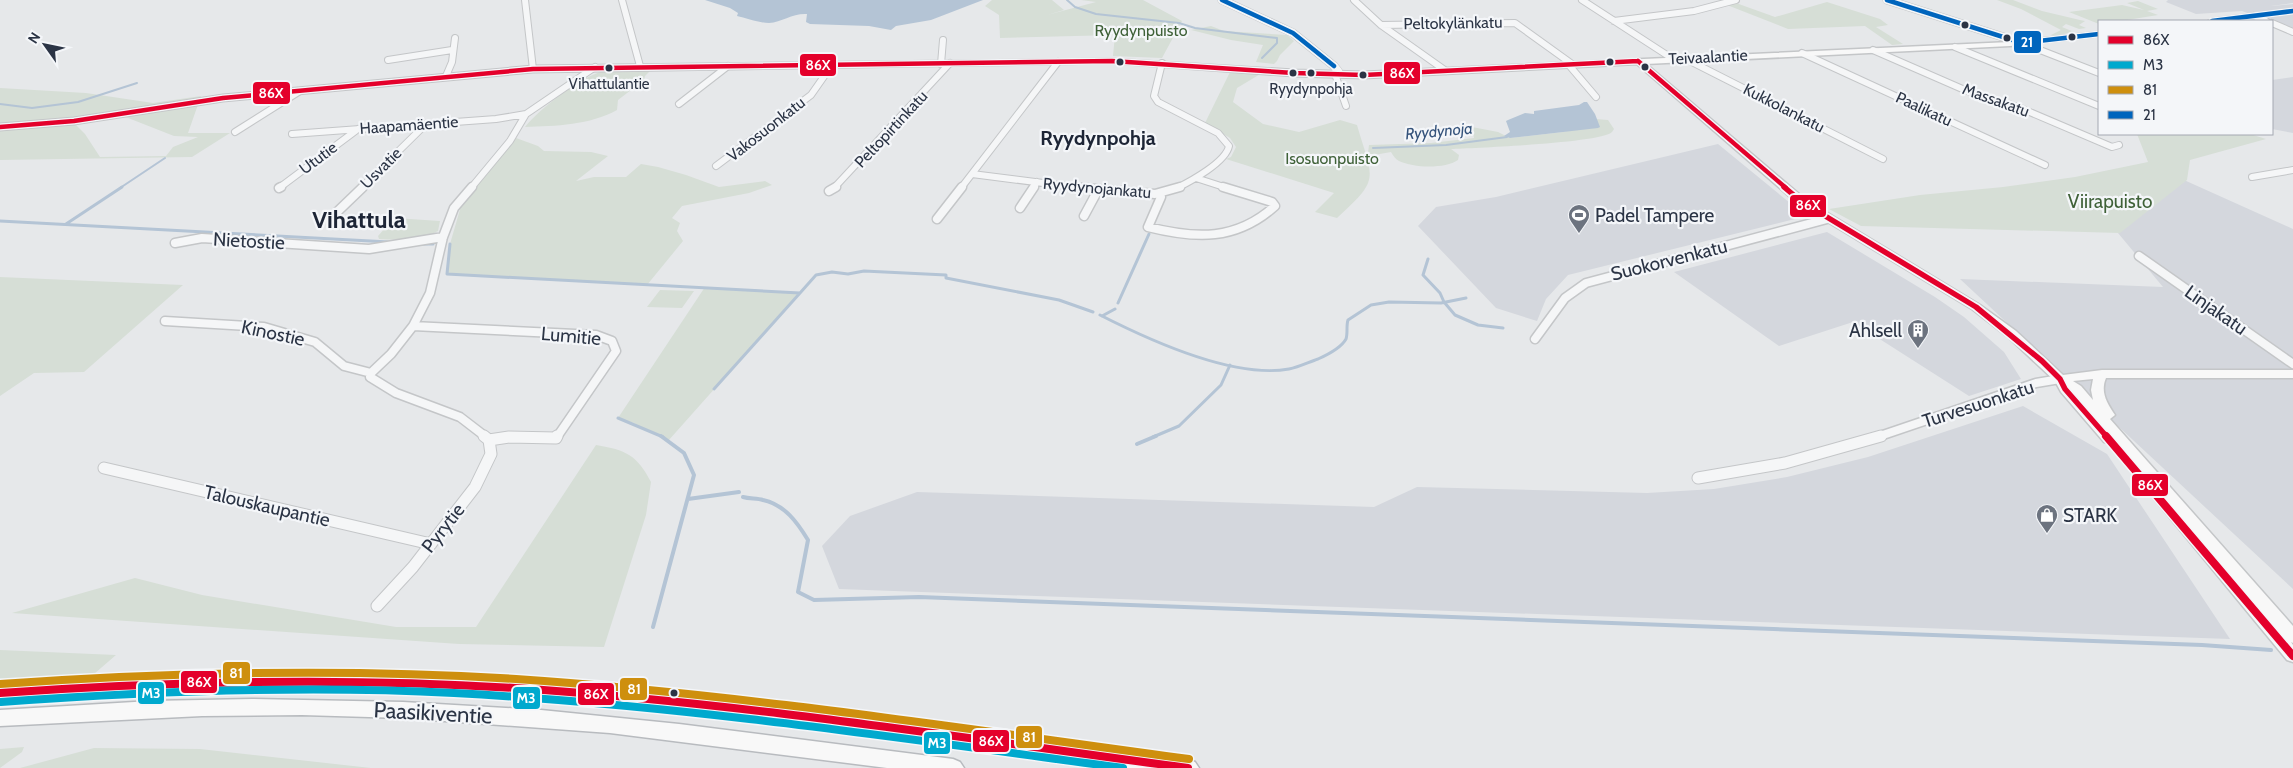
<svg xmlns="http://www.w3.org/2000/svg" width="2293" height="768" font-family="Cabin,sans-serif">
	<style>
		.built { fill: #d4d7dd }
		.green { fill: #d6ded6; fill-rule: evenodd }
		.water { fill: #b4c4d5 }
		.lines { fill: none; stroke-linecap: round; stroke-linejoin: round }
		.stream-far2 { stroke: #b4c4d5; stroke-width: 2 }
		.stream-far1 { stroke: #b4c4d5; stroke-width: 3 }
		.stream { stroke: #b4c4d5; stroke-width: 4 }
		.minor-far2-casing { stroke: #c4c6c8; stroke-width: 8 }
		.minor-far1-casing { stroke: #c4c6c8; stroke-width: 11 }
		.minor-casing { stroke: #c4c6c8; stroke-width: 13 }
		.tertiary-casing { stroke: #c4c6c8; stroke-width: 9 }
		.secondary-casing { stroke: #c4c6c8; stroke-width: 3 }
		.trunk-casing { stroke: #b8bbbf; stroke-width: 3 }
		.minor-far2 { stroke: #f5f6f7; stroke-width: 6 }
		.minor-far1 { stroke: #f5f6f7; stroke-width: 8 }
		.minor { stroke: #f5f6f7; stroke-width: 11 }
		.tertiary { stroke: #f5f6f7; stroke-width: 8 }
		.secondary { fill: #f8f8f8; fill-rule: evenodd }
		.trunk { fill: #f8f8f8; fill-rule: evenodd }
		.bus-1-far2-casing { stroke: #f4f6f9; stroke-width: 7 }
		.bus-1-far1-casing { stroke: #f4f6f9; stroke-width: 9 }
		.bus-1-casing { stroke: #f4f6f9; stroke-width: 11 }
		.bus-2-casing { stroke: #f4f6f9; stroke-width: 11 }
		.bus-3-casing { stroke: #f4f6f9; stroke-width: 11 }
		.bus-4-casing { stroke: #f4f6f9; stroke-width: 7 }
		.bus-1-far2 { stroke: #e4002b; stroke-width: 4.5 }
		.bus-1-far1 { stroke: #e4002b; stroke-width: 5.5 }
		.bus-1 { stroke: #e4002b; stroke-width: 8 }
		.bus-2 { stroke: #00a9ce; stroke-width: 8 }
		.bus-3 { stroke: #ce8f0e; stroke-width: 8 }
		.bus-4 { stroke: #0065bd; stroke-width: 4.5 }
		.bus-dot { fill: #2b3445; stroke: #f4f6f9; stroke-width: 2 }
		.labels { text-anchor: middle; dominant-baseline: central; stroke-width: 4.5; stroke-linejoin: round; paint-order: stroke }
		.far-bus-label { font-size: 15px; fill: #2b3445; stroke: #f4f6f9 }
		.far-street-label { font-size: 16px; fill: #2b3445; stroke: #f4f6f9 }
		.far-park-label { font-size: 16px; fill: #3f6138; stroke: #f4f6f9 }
		.far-water-label { font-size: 16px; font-style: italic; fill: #34527a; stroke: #f4f6f9 }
		.park-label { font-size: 19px; fill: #3f6138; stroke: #f4f6f9 }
		.poi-label { font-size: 19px; fill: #2b3445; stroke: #f4f6f9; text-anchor: start }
		.street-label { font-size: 19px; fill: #2b3445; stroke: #f4f6f9 }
		.far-district-label { font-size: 20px; font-weight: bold; fill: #1d2536; stroke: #f4f6f9 }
		.near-street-label { font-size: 22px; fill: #2b3445; stroke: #f4f6f9 }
		.district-label { font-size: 24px; font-weight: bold; fill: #1d2536; stroke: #f4f6f9 }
		.line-badge { stroke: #f4f6f9; stroke-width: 2 }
		.badge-label { font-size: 14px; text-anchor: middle; font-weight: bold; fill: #fff }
	</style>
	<rect width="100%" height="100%" fill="#e6e8ea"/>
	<path class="built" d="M 2168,0 L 2293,0 L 2293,3 L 2271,6 L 2293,4 L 2293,30 L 2242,11 L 2196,14 L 2166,2 Z
		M 2293,77 L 2293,133 L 2272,129 L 2272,80 Z
		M 1718,144 L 1801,212 L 1799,218 L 1568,275 L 1546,299 L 1537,321 L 1496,308 L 1418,226 L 1436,207 L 1496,197 Z
		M 2184,180 L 2293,229 L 2293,589 L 1960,279 L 2163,287 L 2118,233 Z
		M 1827,232 L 1935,297 L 1964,317 L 2004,352 L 2021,379 L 1969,396 L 1853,322 L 1779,346 L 1674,272 Z
		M 2023,406 L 2107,454 L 2230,639 L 839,589 L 822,546 L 850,516 L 917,492 L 1374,507 L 1417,487 L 1647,493 L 1714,489 L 1787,477 L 1868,457 Z"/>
	<path class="green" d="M 992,0 L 1052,0 L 1064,10 L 1047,15 L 1096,2 L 1081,0 L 1143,0 L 1182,21 L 1162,58 L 1113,56 L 1115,35 L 1000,38 L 999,15 L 985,6 Z
		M 1997,0 L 2013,0 L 2042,11 L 2080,20 L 2085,21 L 2079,25 L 2086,28 L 2079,29 L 2066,24 L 2062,27 L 2074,32 L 2054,36 L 2051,35 L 2061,30 L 2021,9 Z
		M 2138,1 L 2158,9 L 2147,11 L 2158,15 L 2121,21 L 2099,21 L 2099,24 L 2069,12 L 2122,5 L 2144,10 L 2127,3 Z
		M 1827,2 L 1880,19 L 1888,25 L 1876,27 L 1903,44 L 1892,45 L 1865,26 L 1788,29 L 1727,5 L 1736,3 L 1775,17 Z
		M 1211,26 L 1224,31 L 1287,35 L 1294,41 L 1280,55 L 1277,61 L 1274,64 L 1256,62 L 1263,45 L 1231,40 L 1191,30 Z
		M 653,68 L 645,76 L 644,80 L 618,100 L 617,110 C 590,125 556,126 525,127 C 539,109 581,77 603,71 C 618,67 637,69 653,68 Z
		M 1231,70 L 1262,73 L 1237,88 L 1233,102 L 1263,124 L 1299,132 L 1340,120 L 1357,125 C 1373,180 1381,178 1337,218 L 1315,212 L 1334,193 L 1226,159 L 1231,157 L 1236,147 L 1230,138 L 1205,123 Z
		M 0,88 L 86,93 L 153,103 L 201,96 L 188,133 L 230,133 L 192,157 L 0,160 ZM 123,116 L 174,136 L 198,137 L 173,147 L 166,156 L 100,157 L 85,134 L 75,124 Z
		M 1596,119 L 1608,120 L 1614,129 L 1612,132 C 1601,143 1475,148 1451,149 L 1459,155 L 1458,160 C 1445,169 1414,168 1399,161 C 1395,159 1393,155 1391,152 L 1374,155 L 1368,153 L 1369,145 L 1431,143 L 1474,138 L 1472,127 L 1498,132 L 1510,138 L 1563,132 L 1597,123 Z
		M 2137,134 L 2250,134 L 2266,139 L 2190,160 L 2187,180 L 2120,233 L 1861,226 L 1829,209 L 1920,195 L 2003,187 L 2075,177 L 2148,162 Z
		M 516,138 L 538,146 L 544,151 L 591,152 L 608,156 L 576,181 L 594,177 L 626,177 L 641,164 L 658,167 L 686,175 L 719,187 L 765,181 L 772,185 L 749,193 L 682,206 L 672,218 L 680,223 L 677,231 L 683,241 L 647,285 L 447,274 L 450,244 L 461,206 Z
		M 394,218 L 440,221 L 438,231 C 420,241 398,240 379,239 L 378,236 Z
		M 0,277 L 183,285 L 84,372 L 34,373 L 0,396 Z
		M 705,287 L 800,293 L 668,441 L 634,423 L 618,418 Z
		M 660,290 L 694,291 L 682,308 L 647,307 Z
		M 596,445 C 626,450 637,455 651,482 L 646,515 L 604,647 L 459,644 L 12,613 L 135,578 L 202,595 L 396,627 L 476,627 Z
		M 0,650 L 116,655 L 94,674 L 0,681 Z
		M 24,747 L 22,752 L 0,768 L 0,749 Z
		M 94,748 L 200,749 L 371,768 L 20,768 Z"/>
	<path class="water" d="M 705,0 L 983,0 L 931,20 L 896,26 L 891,30 L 869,26 L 810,24 L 806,22 L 807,14 C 793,13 782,22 769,23 C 759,23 746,18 737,16 L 738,13 L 730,8 Z
		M 1584,102 L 1587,102 L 1595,114 L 1600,127 L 1598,128 L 1510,138 L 1504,136 L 1510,132 L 1506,121 L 1508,120 L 1525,113 L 1534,114 L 1534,111 L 1579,105 Z"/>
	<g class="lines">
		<path class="stream-far2" d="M 1067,0 L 1075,7 L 1096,14 L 1179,23 L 1195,28 L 1277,38 L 1277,43 L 1262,58
			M 0,104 L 32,108 L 78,102 L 137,83
			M 1373,148 L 1446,145 L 1507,137
			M 120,188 L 165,158"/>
		<path class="stream-far1" d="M 0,221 L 389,242
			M 66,224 L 122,187
			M 421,244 L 433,244
			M 450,244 L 447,274 L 800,293 L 816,275 L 832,272 L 848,274 L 864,271 L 946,275 L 946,278 L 1059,300 L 1093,312
			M 1428,259 L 1423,275 L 1440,293 L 1444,302 L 1455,315 L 1478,325 L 1503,328
			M 1118,303 L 1149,234
			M 1100,315 C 1149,340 1234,379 1289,369 C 1299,367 1309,362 1318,359 C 1327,355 1341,348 1346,339 C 1348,333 1346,326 1348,320 L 1371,305 L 1389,302 L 1441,303 L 1466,298
			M 1102,316 L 1115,309
			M 714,389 L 800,293
			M 618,418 L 663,437
			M 1153,437 L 1179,426 L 1221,385 L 1230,365"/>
		<path class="stream" d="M 1137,444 L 1156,436
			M 743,497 C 750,499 757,498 763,500 C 785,505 797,522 808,540 L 798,592 L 814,600 L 919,597 L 2202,645 L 2271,650
			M 688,499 L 739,492
			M 653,627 L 694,475 L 684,453 L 661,436"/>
		<g class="minor-far2-casing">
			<path id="minor-far2" d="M 525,0 L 533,69
				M 622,0 L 640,66
				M 1354,0 L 1381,25 L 1446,71
				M 1582,0 L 1673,59
				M 2254,16 L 2266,21
				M 1614,21 L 1694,11 L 1736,0
				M 2272,23 L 2293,32
				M 1381,25 L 1515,23 L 1572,64
				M 2022,43 L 2099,73
				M 1955,47 L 2099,106
				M 1873,50 L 1967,91 L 2018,107 L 2112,147 L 2119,145
				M 1802,53 L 2045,165
				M 1684,58 L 1883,159
				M 388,60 L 452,50
				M 1162,63 L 1154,96 L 1158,102 L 1218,133 L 1229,146 C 1226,162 1191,181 1177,188
				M 941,64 L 943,40
				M 1568,64 L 1596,97
				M 1335,74 L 1346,106
				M 446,76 L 452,62 L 455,38
				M 679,104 L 728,66
				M 235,132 L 300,91
				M 292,134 L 496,119 L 526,114
				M 716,166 L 811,95 L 832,65
				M 972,174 L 1082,188
				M 2252,177 L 2293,170
				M 1196,178 L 1227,188
				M 279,188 L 358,129
				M 361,188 L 426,124
				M 471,188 L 510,141 L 526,114 L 595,67
				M 834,188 L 950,63
				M 961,188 L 1058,62
				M 1033,188 L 1037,182"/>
		</g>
		<g class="minor-far1-casing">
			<path id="minor-far1" d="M 1072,187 L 1155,194 L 1180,187
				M 279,188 L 281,187
				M 829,191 L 836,187
				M 1159,193 L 1161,197 L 1148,227 C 1196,239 1236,241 1275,206 L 1272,202 L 1223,187
				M 1020,208 L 1034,187
				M 337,212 L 363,187
				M 1084,216 L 1098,190
				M 937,219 L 962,187
				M 175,243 L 202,238 L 369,249 L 443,237
				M 2139,256 L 2293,364
				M 165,321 L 264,327 L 315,342 L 344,366 L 371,373
				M 413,326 L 596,335 L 612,341 L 616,351 L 557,437
				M 413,326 L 391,354 L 371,373 L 370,377 L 396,393 L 460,417 L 486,437
				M 413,326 L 430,293 L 443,237 L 454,208 L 472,187
				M 1535,339 L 1565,298 L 1586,283 L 1827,219
				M 508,437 L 514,437
				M 1877,437 L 2036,383 L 2060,379"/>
		</g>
		<g class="minor-casing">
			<path id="minor" d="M 484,436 L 489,440 L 509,437 L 556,438 L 557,436
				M 104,468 L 431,544
				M 1698,478 L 1785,463 L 1881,436
				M 377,606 L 413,567 L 475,487 L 491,454 L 489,440"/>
		</g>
		<g class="tertiary-casing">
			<path id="tertiary" d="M 1222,0 L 1293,33 L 1334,66 L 1338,71 L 1335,74
				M 1887,0 L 2022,43"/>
		</g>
		<g class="secondary-casing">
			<path id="secondary" d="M 2293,9 L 2293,13 L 2229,21 L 2208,21 L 2212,19 Z
				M 2099,32 L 2099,36 L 2010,46 L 1646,64 L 1806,200 L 1980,305 L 2016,331 L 2063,375 L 2102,370 L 2293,370 L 2293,378 L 2106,378 C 2100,392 2107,403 2115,415 L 2110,419 L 2293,626 L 2293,643 L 2291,642 L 2293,645 L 2293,662 L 2287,660 L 2152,496 L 2150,493 L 2156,489 L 2115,441 L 2109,443 L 2104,442 L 2061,392 L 2055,381 L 2008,337 L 1972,309 L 1798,204 L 1637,64 L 1364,78 L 1294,76 L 1112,63 L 533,72 L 223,101 L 74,124 L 0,130 L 0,124 L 74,118 L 223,95 L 533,66 L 1112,59 L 1294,70 L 1364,72 L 2010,42 ZM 2093,379 L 2091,390 L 2093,400 L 2081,386 L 2073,381 Z"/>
		</g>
		<g class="trunk-casing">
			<path id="trunk" d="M 262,673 C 573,672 880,718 1188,759 L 1195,762 L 1199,768 L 1123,768 L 805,725 L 612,704 L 516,696 L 367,689 L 262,688 L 157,691 L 0,701 L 0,685 L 157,675 Z
				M 252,699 L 403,702 L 541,710 L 679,724 L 953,759 L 960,762 L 964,768 L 887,768 L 610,733 L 403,718 L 302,715 L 202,716 L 0,726 L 0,710 L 151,701 Z"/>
		</g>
		<use href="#minor-far2" class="minor-far2"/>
		<use href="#minor-far1" class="minor-far1"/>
		<use href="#minor" class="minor"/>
		<use href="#tertiary" class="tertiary"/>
		<use href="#secondary" class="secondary"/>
		<use href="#trunk" class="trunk"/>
		<g class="bus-1-far2-casing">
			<path id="bus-1-far2" d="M 1638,61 L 1786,188
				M 0,127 L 74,121 L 223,98 L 533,69 L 1112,61 L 1294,73 L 1364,75 L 1638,61"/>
		</g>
		<g class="bus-1-far1-casing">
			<path id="bus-1-far1" d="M 1784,187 L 1802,202 L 1976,307 L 2042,361 L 2060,379 L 2065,389 L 2107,437"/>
		</g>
		<g class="bus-1-casing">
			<path id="bus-1" d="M 2106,436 L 2293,656
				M 0,693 C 172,681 343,677 515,688 C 741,703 964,738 1188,768"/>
		</g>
		<g class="bus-2-casing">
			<path id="bus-2" d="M 1,702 C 152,691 303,685 454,693 C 678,705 901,738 1123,768"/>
		</g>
		<g class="bus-3-casing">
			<path id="bus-3" d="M 0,684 C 172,672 344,668 516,679 C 741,694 965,729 1189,759"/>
		</g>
		<g class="bus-4-casing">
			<path id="bus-4" d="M 1222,0 L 1293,33 L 1334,66
				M 1887,0 L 2022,43 L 2099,34
				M 2212,21 L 2293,11"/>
		</g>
		<use href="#bus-1-far2" class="bus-1-far2"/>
		<use href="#bus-1-far1" class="bus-1-far1"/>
		<use href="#bus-1" class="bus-1"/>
		<use href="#bus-2" class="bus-2"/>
		<use href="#bus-3" class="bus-3"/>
		<use href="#bus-4" class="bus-4"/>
	</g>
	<defs>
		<g id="stadium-pin" transform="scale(1.125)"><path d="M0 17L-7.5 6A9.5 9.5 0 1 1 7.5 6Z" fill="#6c737f" stroke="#f4f6f9"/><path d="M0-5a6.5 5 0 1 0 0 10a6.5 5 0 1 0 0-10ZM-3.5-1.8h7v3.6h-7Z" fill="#fff"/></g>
		<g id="building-pin" transform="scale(1.125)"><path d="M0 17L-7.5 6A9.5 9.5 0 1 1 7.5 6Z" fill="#6c737f" stroke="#f4f6f9"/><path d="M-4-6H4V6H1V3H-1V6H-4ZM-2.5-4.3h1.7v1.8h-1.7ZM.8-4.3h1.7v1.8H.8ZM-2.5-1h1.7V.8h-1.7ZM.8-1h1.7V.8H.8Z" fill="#fff"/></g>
		<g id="shop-pin" transform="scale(1.125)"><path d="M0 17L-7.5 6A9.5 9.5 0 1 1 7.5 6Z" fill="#6c737f" stroke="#f4f6f9"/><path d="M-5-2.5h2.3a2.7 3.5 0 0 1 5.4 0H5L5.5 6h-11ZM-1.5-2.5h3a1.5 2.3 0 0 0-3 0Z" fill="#fff"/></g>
	</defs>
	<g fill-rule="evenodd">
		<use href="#stadium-pin" x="1579" y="215"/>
		<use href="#building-pin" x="1918" y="330"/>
		<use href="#shop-pin" x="2047" y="515"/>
	</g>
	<g class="bus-dot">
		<circle cx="1965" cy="25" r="4.5"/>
		<circle cx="2072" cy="37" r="4.5"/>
		<circle cx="2007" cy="38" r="4.5"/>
		<circle cx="1120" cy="62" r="4.5"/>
		<circle cx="1610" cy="62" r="4.5"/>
		<circle cx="1645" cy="67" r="4.5"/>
		<circle cx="609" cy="68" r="4.5"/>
		<circle cx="1293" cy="73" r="4.5"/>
		<circle cx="1311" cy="73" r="4.5"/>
		<circle cx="1363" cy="75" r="4.5"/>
		<circle cx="674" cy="693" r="4.5"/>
	</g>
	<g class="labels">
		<g class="far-bus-label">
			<text x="609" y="84">Vihattulantie</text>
			<text x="1311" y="89">Ryydynpohja</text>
		</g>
		<g class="far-street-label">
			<text transform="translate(1453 23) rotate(-1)">Peltokylänkatu</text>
			<text transform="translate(1708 57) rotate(-3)">Teivaalantie</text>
			<text transform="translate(1996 100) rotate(20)">Massakatu</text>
			<text transform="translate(1784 108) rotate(27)">Kukkolankatu</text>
			<text transform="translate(1924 109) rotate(25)">Paalikatu</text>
			<text transform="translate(409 125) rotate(-4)">Haapamäentie</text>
			<text transform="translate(766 129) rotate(-38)">Vakosuonkatu</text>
			<text transform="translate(891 129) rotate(-47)">Peltopirtinkatu</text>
			<text transform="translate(318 158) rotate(-37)">Ututie</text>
			<text transform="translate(381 168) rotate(-45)">Usvatie</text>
			<text transform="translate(1097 188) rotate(5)">Ryydynojankatu</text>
		</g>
		<g class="far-park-label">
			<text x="1141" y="30">Ryydynpuisto</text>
			<text x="1332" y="158">Isosuonpuisto</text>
		</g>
		<g class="far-water-label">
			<text transform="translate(1439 131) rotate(-5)">Ryydynoja</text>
		</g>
		<g class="park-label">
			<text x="2110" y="201">Viirapuisto</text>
		</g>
		<g class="poi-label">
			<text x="1595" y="215">Padel Tampere</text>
			<text x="1902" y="330" text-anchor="end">Ahlsell</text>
			<text x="2063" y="515">STARK</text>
		</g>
		<g class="street-label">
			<text transform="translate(249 241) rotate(3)">Nietostie</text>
			<text transform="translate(1669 260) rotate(-14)">Suokorvenkatu</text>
			<text transform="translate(2216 310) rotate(35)">Linjakatu</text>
			<text transform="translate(273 333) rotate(12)">Kinostie</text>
			<text transform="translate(571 336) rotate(5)">Lumitie</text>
			<text transform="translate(1978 404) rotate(-18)">Turvesuonkatu</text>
			<text transform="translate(267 506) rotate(13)">Talouskaupantie</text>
			<text transform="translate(443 528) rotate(-52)">Pyrytie</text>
		</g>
		<g class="far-district-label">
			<text x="1098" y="138">Ryydynpohja</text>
		</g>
		<g class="near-street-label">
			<text transform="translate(433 713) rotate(3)">Paasikiventie</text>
		</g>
		<g class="district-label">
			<text x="359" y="219">Vihattula</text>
		</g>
	</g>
	<g class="line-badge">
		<rect x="2013" y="30" width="29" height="24" rx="5" fill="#0065bd"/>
		<rect x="799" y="53" width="38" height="24" rx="5" fill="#e4002b"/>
		<rect x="1383" y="61" width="38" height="24" rx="5" fill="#e4002b"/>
		<rect x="252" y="81" width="39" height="24" rx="5" fill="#e4002b"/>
		<rect x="1789" y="194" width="38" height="24" rx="5" fill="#e4002b"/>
		<rect x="2131" y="473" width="38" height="24" rx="5" fill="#e4002b"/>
		<rect x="222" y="661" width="29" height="24" rx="5" fill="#ce8f0e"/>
		<rect x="180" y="670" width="38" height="24" rx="5" fill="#e4002b"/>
		<rect x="619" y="677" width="29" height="24" rx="5" fill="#ce8f0e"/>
		<rect x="137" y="681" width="28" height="24" rx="5" fill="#00a9ce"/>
		<rect x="577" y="682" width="38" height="24" rx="5" fill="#e4002b"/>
		<rect x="512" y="686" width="29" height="24" rx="5" fill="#00a9ce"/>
		<rect x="1015" y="725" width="28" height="24" rx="5" fill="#ce8f0e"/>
		<rect x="972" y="729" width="38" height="24" rx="5" fill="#e4002b"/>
		<rect x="923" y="731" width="28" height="24" rx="5" fill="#00a9ce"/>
	</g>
	<g class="badge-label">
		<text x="2027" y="47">21</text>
		<text x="818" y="70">86X</text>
		<text x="1402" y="78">86X</text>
		<text x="271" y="98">86X</text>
		<text x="1808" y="210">86X</text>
		<text x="2150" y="490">86X</text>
		<text x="236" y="678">81</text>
		<text x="199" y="687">86X</text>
		<text x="634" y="694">81</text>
		<text x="151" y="698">M3</text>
		<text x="596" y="699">86X</text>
		<text x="526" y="703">M3</text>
		<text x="1029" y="742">81</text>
		<text x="991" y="746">86X</text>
		<text x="937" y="748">M3</text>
	</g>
	<rect x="2098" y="20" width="175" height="115" fill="#f4f6f9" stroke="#a4a8b1"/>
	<rect x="2108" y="36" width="25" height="8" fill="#e4002b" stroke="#a4a8b1"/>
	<text x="2143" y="45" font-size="15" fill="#2b3445">86X</text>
	<rect x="2108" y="61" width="25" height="8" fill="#00a9ce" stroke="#a4a8b1"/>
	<text x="2143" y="70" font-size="15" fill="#2b3445">M3</text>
	<rect x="2108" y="86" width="25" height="8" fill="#ce8f0e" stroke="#a4a8b1"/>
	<text x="2143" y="95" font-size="15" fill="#2b3445">81</text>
	<rect x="2108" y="111" width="25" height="8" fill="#0065bd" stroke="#a4a8b1"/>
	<text x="2143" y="120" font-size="15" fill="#2b3445">21</text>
	<g transform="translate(45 45) rotate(303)" stroke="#f4f6f9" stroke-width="4" paint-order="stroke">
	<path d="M0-4L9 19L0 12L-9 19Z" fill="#2b3445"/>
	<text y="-8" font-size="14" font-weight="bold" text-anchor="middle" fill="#2b3445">N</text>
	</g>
</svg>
